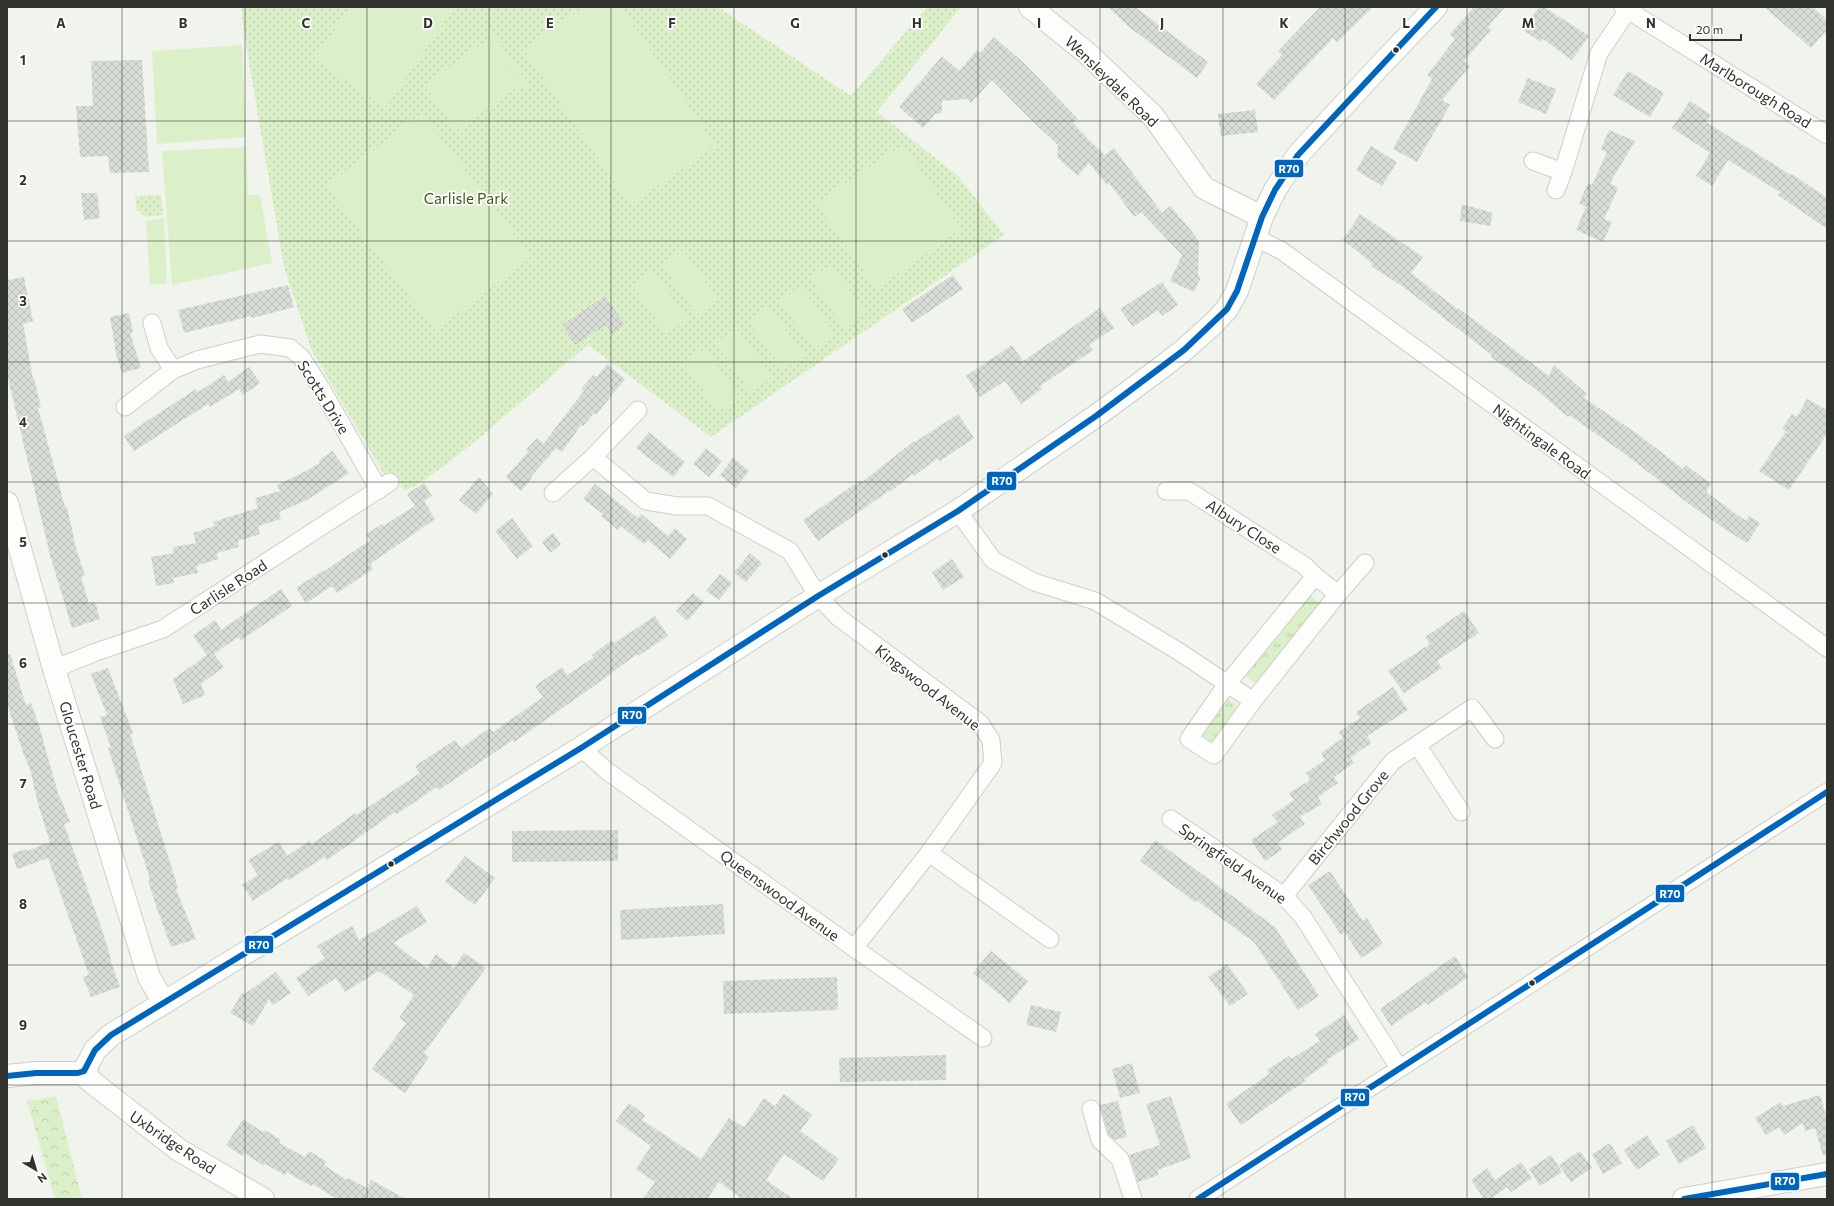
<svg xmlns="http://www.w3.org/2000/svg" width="1834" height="1206" font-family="Commissioner,sans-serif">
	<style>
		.grass { fill: url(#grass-tufts) }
		.forest { fill: url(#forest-crowns) }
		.park { fill: url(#park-dots) }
		.pitch { fill: #dbf0c9 }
		.building { fill: url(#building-cross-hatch) }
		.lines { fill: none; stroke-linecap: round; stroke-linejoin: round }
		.street-casing { stroke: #cccfc9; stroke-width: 19 }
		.secondary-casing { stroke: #cccfc9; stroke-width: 24 }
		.primary-casing { stroke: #cccfc9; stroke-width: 24 }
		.street { stroke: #fdfdfc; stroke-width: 17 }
		.secondary { stroke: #fdfdfc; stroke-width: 22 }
		.primary { stroke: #fdfdfc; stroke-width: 22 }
		.bus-1-casing { stroke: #fff; stroke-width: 9 }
		.bus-1 { stroke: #0065bd; stroke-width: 6 }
		.grid { fill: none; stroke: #30332d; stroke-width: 1; stroke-opacity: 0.55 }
		.bus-dot { fill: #30332d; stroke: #fff; stroke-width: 1.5 }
		.labels { text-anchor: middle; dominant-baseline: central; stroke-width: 3.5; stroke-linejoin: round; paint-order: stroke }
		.street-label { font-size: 15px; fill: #30332d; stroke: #fff }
		.park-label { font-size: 15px; fill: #3b571c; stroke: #fff }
		.grid-label { font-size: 13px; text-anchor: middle; font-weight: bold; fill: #30332d; stroke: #fff; stroke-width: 3.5; stroke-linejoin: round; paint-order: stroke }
		.line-badge { stroke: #fff; stroke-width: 1.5 }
		.badge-label { font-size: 11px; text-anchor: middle; font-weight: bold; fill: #fff }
	</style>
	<defs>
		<pattern id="grass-tufts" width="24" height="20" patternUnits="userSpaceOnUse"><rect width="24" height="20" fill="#dbf0c9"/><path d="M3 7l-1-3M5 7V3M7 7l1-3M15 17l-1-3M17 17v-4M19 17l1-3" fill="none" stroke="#bccead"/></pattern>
		<pattern id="forest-crowns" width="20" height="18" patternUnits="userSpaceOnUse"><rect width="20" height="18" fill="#dbf0c9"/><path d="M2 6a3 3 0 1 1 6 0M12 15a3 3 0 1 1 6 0" fill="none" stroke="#bccead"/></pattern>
		<pattern id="park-dots" width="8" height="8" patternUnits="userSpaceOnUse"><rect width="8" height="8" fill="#dbf0c9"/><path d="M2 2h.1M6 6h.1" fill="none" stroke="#bccead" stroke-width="1.8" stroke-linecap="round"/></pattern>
		<pattern id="building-cross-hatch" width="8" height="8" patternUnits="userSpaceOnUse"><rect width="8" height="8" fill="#d9ddd7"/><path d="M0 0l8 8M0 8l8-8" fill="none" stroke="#bbbeb9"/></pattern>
	</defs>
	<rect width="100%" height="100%" fill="#f0f4ec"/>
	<path class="grass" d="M 1309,595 L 1321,604 L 1257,685 L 1245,675 Z
		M 1228,699 L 1240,708 L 1214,744 L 1203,736 Z"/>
	<path class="forest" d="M 56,1096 L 82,1199 L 55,1199 L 27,1101 Z"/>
	<path class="park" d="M 242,7 L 718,7 L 851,96 L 927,7 L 961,7 L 877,112 L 957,175 L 1004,235 L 711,437 L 588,345 L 471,445 L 425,480 L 405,491 L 392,473 L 385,476 L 312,351 L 284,267 L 250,68 L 242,18 Z
		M 161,195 L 163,215 L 145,217 L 136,208 L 135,196 Z"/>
	<path class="pitch" d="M 350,7 L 455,7 L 385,108 L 314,59 Z
		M 584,7 L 621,7 L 716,146 L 630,205 L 523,49 Z
		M 490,30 L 530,85 L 525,89 L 485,34 Z
		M 488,39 L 521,85 L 456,131 L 424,85 Z
		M 242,45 L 246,137 L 157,144 L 152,51 Z
		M 422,113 L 531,257 L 435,331 L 326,186 Z
		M 903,144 L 961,229 L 876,289 L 816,203 Z
		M 246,147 L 248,195 L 260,195 L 272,263 L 172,285 L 162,151 Z
		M 164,218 L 167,283 L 150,285 L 146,221 Z
		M 683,250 L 718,299 L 697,315 L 662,265 Z
		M 831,264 L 866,313 L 844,328 L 810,279 Z
		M 653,270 L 687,319 L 666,334 L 632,285 Z
		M 801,286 L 835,334 L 814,349 L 779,301 Z
		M 769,306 L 804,355 L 783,370 L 748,321 Z
		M 737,328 L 772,377 L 750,392 L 716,343 Z
		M 705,348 L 740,397 L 718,412 L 684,363 Z"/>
	<path class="building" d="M 1108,7 L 1135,7 L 1208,62 L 1197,78 L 1129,27 Z
		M 1320,7 L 1373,7 L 1337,42 L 1333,38 L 1274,100 L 1256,84 L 1282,55 L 1278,51 Z
		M 1474,7 L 1505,7 L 1488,27 L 1491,30 L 1464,61 L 1470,66 L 1442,100 L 1450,105 L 1417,162 L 1393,149 L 1432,79 L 1427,75 L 1455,39 L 1450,34 Z
		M 1539,7 L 1544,7 L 1589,36 L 1572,60 L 1543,39 L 1541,42 L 1523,30 Z
		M 1764,7 L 1813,7 L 1827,20 L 1827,30 L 1811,48 Z
		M 994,37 L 1024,63 L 1078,119 L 1073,123 L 1088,139 L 1105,155 L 1114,148 L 1162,213 L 1170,206 L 1190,229 L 1199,241 L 1198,276 L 1201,277 L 1194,292 L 1170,281 L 1182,255 L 1141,212 L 1134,217 L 1109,183 L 1107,185 L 1089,163 L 1078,176 L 1060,160 L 1057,157 L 1058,145 L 1029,118 L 992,80 L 971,103 L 967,99 L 942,101 L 942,113 L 935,114 L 923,128 L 899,107 L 942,56 L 959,71 L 977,50 L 980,53 Z
		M 142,60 L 149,172 L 110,173 L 108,156 L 80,157 L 76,106 L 93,106 L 91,61 Z
		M 1628,71 L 1664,93 L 1650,117 L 1613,95 Z
		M 1528,78 L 1556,89 L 1546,114 L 1518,102 Z
		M 1690,101 L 1711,115 L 1706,122 L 1791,175 L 1792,174 L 1827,198 L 1827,229 L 1778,195 L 1780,192 L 1728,160 L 1712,186 L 1696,176 L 1710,153 L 1672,128 Z
		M 1255,110 L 1258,132 L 1221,136 L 1218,114 Z
		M 1609,130 L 1635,141 L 1610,183 L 1618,188 L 1604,219 L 1612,222 L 1603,242 L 1576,230 L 1586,207 L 1579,203 L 1588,183 L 1592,185 L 1607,152 L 1601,149 Z
		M 1371,146 L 1397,162 L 1382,186 L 1356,170 Z
		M 81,193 L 97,193 L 100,218 L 84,220 Z
		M 1462,204 L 1493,213 L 1490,226 L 1460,221 Z
		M 1360,214 L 1423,257 L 1411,273 L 1457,309 L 1458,308 L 1549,376 L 1554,365 L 1587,394 L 1584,398 L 1639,435 L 1683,469 L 1686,465 L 1711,484 L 1706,492 L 1746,521 L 1749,516 L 1760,523 L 1747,543 L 1729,532 L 1689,504 L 1625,454 L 1569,415 L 1568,417 L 1534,388 L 1491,357 L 1492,355 L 1402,286 L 1371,266 L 1373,264 L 1343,240 Z
		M 953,275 L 963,289 L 912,323 L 902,309 Z
		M 24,277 L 33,321 L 23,324 L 33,379 L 34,378 L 41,407 L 38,408 L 65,507 L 67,507 L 76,548 L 85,576 L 81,577 L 89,604 L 95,602 L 100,619 L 72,628 L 50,555 L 7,374 L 7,280 Z
		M 1162,282 L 1178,305 L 1162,316 L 1158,310 L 1133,327 L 1120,309 Z
		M 288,285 L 294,307 L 252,318 L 251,316 L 184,333 L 178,310 Z
		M 605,296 L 625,325 L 612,334 L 606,325 L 575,345 L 562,325 Z
		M 1100,308 L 1114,328 L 1089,345 L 1093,350 L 1040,386 L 1042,389 L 1021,404 L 1005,381 L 980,397 L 966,376 L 1012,345 L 1023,361 Z
		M 129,313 L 133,332 L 130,333 L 141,368 L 122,373 L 116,354 L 110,317 Z
		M 607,364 L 625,379 L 596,415 L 594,413 L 583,426 L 581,425 L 562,452 L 556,448 L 531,477 L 532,478 L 521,491 L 506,477 L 528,452 L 526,450 L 537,438 L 543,444 L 584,391 L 581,389 L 593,375 L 597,377 Z
		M 249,367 L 260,383 L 243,395 L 239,389 L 210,407 L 208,404 L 134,451 L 124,436 L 196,389 L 198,392 L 224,375 L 228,382 Z
		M 1807,399 L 1827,410 L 1827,434 L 1789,490 L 1759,471 L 1786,431 L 1782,429 L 1792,414 L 1797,417 Z
		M 958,414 L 974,438 L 940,461 L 938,458 L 914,476 L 913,474 L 891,491 L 890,490 L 818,541 L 803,520 L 861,480 L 862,482 L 914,441 L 915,442 Z
		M 649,432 L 685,462 L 673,477 L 636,448 Z
		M 706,448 L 722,461 L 709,477 L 693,464 Z
		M 332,451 L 349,473 L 307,500 L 279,512 L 281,519 L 258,526 L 260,534 L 238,541 L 239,547 L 217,553 L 218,559 L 196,566 L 198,573 L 173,578 L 174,583 L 156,586 L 151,557 L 174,553 L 173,547 L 196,543 L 193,533 L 215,526 L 213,522 L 258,508 L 255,498 L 280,491 L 277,485 L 302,473 L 320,463 L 319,461 Z
		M 733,458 L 749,471 L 736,488 L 720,475 Z
		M 479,477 L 493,494 L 476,514 L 459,500 Z
		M 424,483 L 432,496 L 424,501 L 435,519 L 370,564 L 373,569 L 337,593 L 332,586 L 306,603 L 296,588 L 322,571 L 323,572 L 370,540 L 366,534 L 382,524 L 383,526 L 415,506 L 407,494 Z
		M 595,484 L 638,518 L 641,514 L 668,536 L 675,528 L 687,539 L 670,559 L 648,540 L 644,544 L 621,526 L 618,530 L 601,516 L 603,514 L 583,499 Z
		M 512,518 L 533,546 L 517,559 L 495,531 Z
		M 553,533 L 561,544 L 550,553 L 542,542 Z
		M 750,553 L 762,563 L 746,582 L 734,573 Z
		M 952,559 L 964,577 L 943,590 L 932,572 Z
		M 720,574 L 732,583 L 719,600 L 706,591 Z
		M 281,589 L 292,606 L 241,640 L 238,637 L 214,654 L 224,667 L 201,684 L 205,695 L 183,704 L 173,679 L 207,655 L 193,636 L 215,620 L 221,630 Z
		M 693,593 L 704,602 L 687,621 L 676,611 Z
		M 1464,611 L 1479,633 L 1437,661 L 1442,668 L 1404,693 L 1388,671 L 1430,644 L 1425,637 Z
		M 655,616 L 668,636 L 638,656 L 637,654 L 601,681 L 514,742 L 513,740 L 439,790 L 437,787 L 397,814 L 395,812 L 327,860 L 324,857 L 289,880 L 288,878 L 253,901 L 242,885 L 258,875 L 248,860 L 279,842 L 287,856 L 309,841 L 312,844 L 355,813 L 356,815 L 420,773 L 415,766 L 455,740 L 461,748 L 490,728 L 493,732 L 543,697 L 535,686 L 562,667 L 567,675 L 594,657 L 592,655 L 612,640 L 614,643 Z
		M 10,654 L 26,705 L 31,703 L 40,729 L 59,797 L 60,796 L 70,822 L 64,824 L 101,927 L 111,959 L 110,959 L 120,987 L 91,997 L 83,977 L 89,975 L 48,858 L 17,869 L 12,854 L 26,849 L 27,851 L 50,842 L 38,804 L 30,769 L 24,755 L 7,704 L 7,655 Z
		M 108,668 L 133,733 L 130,734 L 178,888 L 176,889 L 196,939 L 171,947 L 155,903 L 148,880 L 150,879 L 108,748 L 111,747 L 100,717 L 107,715 L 91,674 Z
		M 1393,687 L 1408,710 L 1367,736 L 1371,743 L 1350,758 L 1354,763 L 1334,777 L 1338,783 L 1318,797 L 1322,804 L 1300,817 L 1305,824 L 1277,843 L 1282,850 L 1265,861 L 1251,840 L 1278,822 L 1272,815 L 1294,800 L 1289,793 L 1310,780 L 1306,773 L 1325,760 L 1321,753 L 1343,738 L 1339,732 L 1360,718 L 1356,712 Z
		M 618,830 L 618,861 L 512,862 L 512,831 Z
		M 1155,840 L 1275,927 L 1319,996 L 1298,1010 L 1254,942 L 1196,900 L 1195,902 L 1140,861 Z
		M 465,856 L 495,878 L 475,905 L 445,882 Z
		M 1330,871 L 1363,921 L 1367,918 L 1383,944 L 1361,958 L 1345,932 L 1341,935 L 1308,885 Z
		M 723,904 L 725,934 L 621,940 L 620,910 Z
		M 417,906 L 427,922 L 393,943 L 427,968 L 436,954 L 454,968 L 464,953 L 486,968 L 424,1053 L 429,1057 L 405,1093 L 372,1069 L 406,1023 L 399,1018 L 414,995 L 379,971 L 345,992 L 336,978 L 308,996 L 296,978 L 325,958 L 317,946 L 352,926 L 359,940 Z
		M 991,951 L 1028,981 L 1010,1003 L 973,973 Z
		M 1455,956 L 1468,977 L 1428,1005 L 1426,1002 L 1391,1026 L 1380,1009 Z
		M 1227,964 L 1248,994 L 1230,1006 L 1208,977 Z
		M 276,972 L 291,993 L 273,1005 L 269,999 L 253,1026 L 230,1013 L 242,993 L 244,994 Z
		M 837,977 L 838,1010 L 724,1014 L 723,981 Z
		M 1031,1005 L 1061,1012 L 1056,1032 L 1026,1025 Z
		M 1344,1015 L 1359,1039 L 1327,1060 L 1329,1062 L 1304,1079 L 1305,1081 L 1241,1125 L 1226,1104 L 1269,1074 L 1267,1070 L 1289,1056 L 1291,1059 L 1320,1041 L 1315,1034 Z
		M 946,1055 L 946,1080 L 840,1082 L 839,1058 Z
		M 1132,1063 L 1140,1093 L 1120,1098 L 1112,1069 Z
		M 784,1094 L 812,1115 L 800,1131 L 839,1159 L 823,1181 L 784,1154 L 766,1180 L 793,1199 L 742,1199 L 719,1182 L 707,1199 L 643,1199 L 655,1182 L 636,1169 L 651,1146 L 616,1121 L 629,1103 L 645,1115 L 642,1120 L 701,1159 L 729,1118 L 744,1127 L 764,1098 L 775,1106 Z
		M 1820,1095 L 1827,1119 L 1827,1155 L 1823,1156 L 1815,1128 L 1805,1131 L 1803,1123 L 1784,1135 L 1779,1127 L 1766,1135 L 1755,1118 L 1781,1102 L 1783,1106 Z
		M 1171,1096 L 1191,1158 L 1157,1170 L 1159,1175 L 1138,1182 L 1129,1155 L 1160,1145 L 1146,1104 Z
		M 1118,1101 L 1127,1137 L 1114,1140 L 1109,1135 L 1100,1105 Z
		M 243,1119 L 263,1132 L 265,1130 L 281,1140 L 279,1143 L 305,1157 L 309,1151 L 326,1161 L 324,1165 L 347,1180 L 348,1178 L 367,1188 L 371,1180 L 406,1199 L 337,1199 L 313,1184 L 311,1186 L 287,1172 L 285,1175 L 265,1164 L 264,1166 L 244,1153 L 242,1156 L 226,1145 Z
		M 1693,1125 L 1706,1148 L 1679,1164 L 1666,1141 Z
		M 1647,1135 L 1660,1155 L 1637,1170 L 1624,1150 Z
		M 1610,1143 L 1622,1163 L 1603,1174 L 1592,1154 Z
		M 1580,1151 L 1592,1168 L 1571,1182 L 1559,1165 Z
		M 1551,1155 L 1562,1172 L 1540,1186 L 1529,1169 Z
		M 1521,1162 L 1532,1178 L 1511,1192 L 1507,1187 L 1491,1199 L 1484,1199 L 1471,1180 L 1487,1168 L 1495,1180 Z"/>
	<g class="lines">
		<g class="street-casing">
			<path id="street" d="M 1623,7 L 1827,135
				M 1533,161 L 1563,172 L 1599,53 L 1628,10
				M 1556,190 L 1563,172
				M 1255,237 L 1282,251 L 1827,648
				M 152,323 L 159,348 L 173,370
				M 125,407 L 173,370 L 197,360 L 260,344 L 290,348 L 301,357 L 321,388 L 379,490
				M 593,457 L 646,501 L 677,506 L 708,506 L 790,551 L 818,596 L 838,617 L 980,723 L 991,740 L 993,763 L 929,853 L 854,948
				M 1166,491 L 1189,491 L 1305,566 L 1315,576
				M 553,493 L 593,457 L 638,410
				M 958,511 L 993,560 L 1034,582 L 1095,601 L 1178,651 L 1253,701 L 1338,594 L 1365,563
				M 54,669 L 96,652 L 163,629 L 390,482
				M 1253,701 L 1214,755 L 1189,739 L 1227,684 L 1315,576 L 1338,594
				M 1418,746 L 1461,812
				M 581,748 L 607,771 L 854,948 L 983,1038
				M 1171,819 L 1284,896 L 1303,917 L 1399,1068
				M 929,853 L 1050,939
				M 1284,896 L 1393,761 L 1472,708 L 1495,739
				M 1091,1109 L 1100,1140 L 1120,1159 L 1133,1199
				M 1198,1199 L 1827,792"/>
		</g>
		<g class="secondary-casing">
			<path id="secondary" d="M 1030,7 L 1088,54 L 1153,116 L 1204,188 L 1262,217
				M 7,503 L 54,669 L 149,977 L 164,1003
				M 84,1071 L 95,1050 L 111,1035 L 581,748 L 818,596 L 958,511 L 1096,416 L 1158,370 L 1184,350 L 1214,323 L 1227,309 L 1237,291 L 1262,217 L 1275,190 L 1298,155 L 1377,69 L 1436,7
				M 1684,1199 L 1827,1174"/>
		</g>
		<g class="primary-casing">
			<path id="primary" d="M 7,1076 L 36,1073 L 78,1073 L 82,1071 L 87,1073 L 88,1079
				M 88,1079 L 179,1150 L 263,1199"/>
		</g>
		<use href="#street" class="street"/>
		<use href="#secondary" class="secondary"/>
		<use href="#primary" class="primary"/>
		<g class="bus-1-casing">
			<path id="bus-1" d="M 84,1071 L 95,1050 L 111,1035 L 581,748 L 818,596 L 958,511 L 1096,416 L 1184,350 L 1227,309 L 1237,291 L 1262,217 L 1275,190 L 1298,155 L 1436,7
				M 7,1076 L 36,1073 L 78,1073 L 84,1071
				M 1198,1199 L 1827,792
				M 1684,1199 L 1827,1174"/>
		</g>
		<use href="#bus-1" class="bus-1"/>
	</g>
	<path class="grid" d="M 122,7 L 122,1199M 245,7 L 245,1199M 367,7 L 367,1199M 489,7 L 489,1199M 611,7 L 611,1199M 734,7 L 734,1199M 856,7 L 856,1199M 978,7 L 978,1199M 1100,7 L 1100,1199M 1223,7 L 1223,1199M 1345,7 L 1345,1199M 1467,7 L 1467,1199M 1589,7 L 1589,1199M 1712,7 L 1712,1199M 7,121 L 1827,121M 7,241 L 1827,241M 7,362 L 1827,362M 7,482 L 1827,482M 7,603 L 1827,603M 7,724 L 1827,724M 7,844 L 1827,844M 7,965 L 1827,965M 7,1085 L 1827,1085"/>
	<g class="bus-dot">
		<circle cx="1396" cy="50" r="3.5"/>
		<circle cx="885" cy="555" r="3.5"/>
		<circle cx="391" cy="864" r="3.5"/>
		<circle cx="1532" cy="983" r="3.5"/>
	</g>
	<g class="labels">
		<g class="street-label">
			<text transform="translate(1112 81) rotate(44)">Wensleydale Road</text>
			<text transform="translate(1756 90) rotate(32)">Marlborough Road</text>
			<text transform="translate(324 397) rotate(58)">Scotts Drive</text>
			<text transform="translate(1542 441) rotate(36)">Nightingale Road</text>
			<text transform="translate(1244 526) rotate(33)">Albury Close</text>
			<text transform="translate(228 587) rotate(-33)">Carlisle Road</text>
			<text transform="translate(928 687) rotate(38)">Kingswood Avenue</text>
			<text transform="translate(81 755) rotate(73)">Gloucester Road</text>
			<text transform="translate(1348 817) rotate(-51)">Birchwood Grove</text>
			<text transform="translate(1233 863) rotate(35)">Springfield Avenue</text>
			<text transform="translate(780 895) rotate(36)">Queenswood Avenue</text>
			<text transform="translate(173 1142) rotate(34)">Uxbridge Road</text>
		</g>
		<g class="park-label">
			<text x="466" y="198">Carlisle Park</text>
		</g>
	</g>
	<g class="grid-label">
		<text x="61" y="28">A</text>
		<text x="183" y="28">B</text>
		<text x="306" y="28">C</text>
		<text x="428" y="28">D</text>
		<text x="550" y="28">E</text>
		<text x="672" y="28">F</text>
		<text x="795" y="28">G</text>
		<text x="917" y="28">H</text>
		<text x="1039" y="28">I</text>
		<text x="1162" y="28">J</text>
		<text x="1284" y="28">K</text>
		<text x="1406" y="28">L</text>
		<text x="1528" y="28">M</text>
		<text x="1651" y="28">N</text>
		<text x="23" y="65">1</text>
		<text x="23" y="185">2</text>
		<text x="23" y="306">3</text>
		<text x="23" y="427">4</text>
		<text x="23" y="547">5</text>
		<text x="23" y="668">6</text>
		<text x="23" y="788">7</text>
		<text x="23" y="909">8</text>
		<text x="23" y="1030">9</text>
	</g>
	<g class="line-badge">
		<rect x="1274" y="159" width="30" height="19" rx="4" fill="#0065bd"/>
		<rect x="986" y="471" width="31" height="20" rx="4" fill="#0065bd"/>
		<rect x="617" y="706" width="30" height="19" rx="4" fill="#0065bd"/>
		<rect x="1655" y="884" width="30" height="19" rx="4" fill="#0065bd"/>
		<rect x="244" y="935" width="30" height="19" rx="4" fill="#0065bd"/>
		<rect x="1340" y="1088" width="30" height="19" rx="4" fill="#0065bd"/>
		<rect x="1770" y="1172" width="30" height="19" rx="4" fill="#0065bd"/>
	</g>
	<g class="badge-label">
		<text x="1289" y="173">R70</text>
		<text x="1002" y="485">R70</text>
		<text x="632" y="719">R70</text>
		<text x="1670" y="898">R70</text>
		<text x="259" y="949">R70</text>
		<text x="1355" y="1101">R70</text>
		<text x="1785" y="1185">R70</text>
	</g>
	<rect width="1834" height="1206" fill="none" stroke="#30332d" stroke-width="16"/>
	<g transform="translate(36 1170) rotate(142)" stroke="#ffffff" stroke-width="3" paint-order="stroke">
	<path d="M0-3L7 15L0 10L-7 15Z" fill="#30332d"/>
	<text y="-6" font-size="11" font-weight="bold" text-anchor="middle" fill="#30332d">N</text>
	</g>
	<path d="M1690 34v6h51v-6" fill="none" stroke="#30332d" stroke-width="2"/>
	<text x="1696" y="34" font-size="12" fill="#30332d" stroke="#ffffff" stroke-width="3" paint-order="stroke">20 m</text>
</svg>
